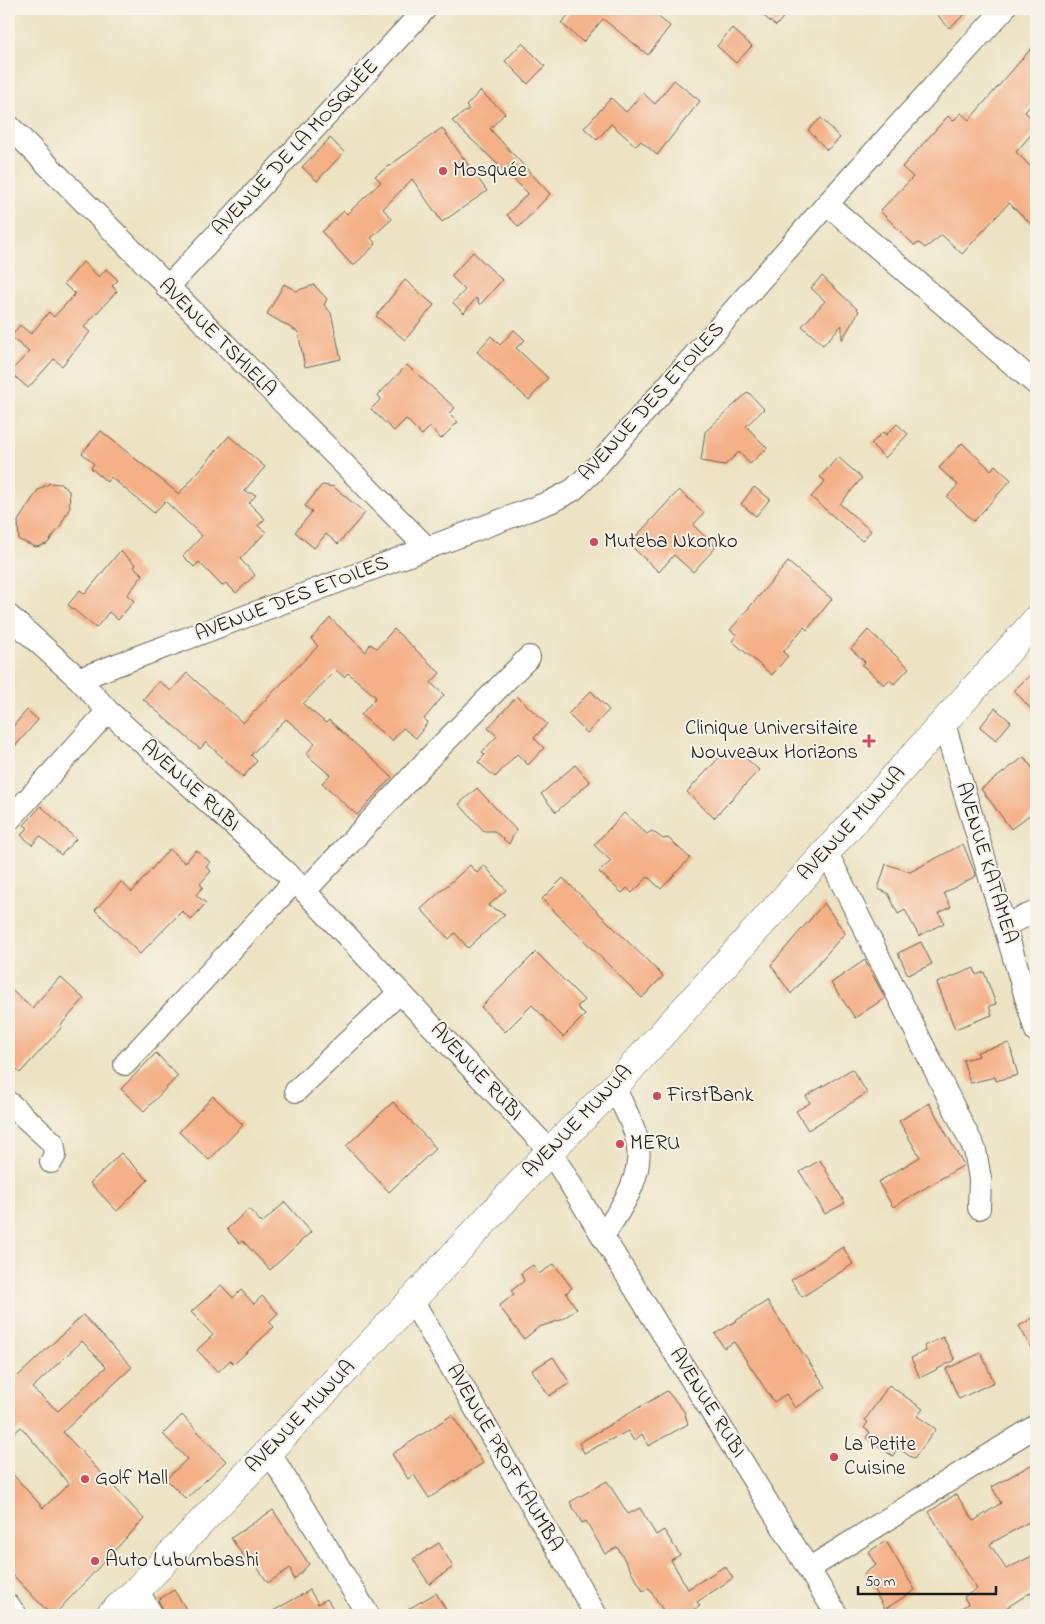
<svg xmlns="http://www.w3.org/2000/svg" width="1045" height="1624" font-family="'Indie Flower',sans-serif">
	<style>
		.building { fill: #f4b087; fill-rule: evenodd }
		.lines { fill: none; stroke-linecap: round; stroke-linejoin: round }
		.minor-casing { stroke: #656256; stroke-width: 24 }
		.major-casing { stroke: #656256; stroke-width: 29 }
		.minor { stroke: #fff; stroke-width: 22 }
		.major { stroke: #fff; stroke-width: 28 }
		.poi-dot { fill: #d1495b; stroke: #f7f3e8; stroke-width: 2 }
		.labels { text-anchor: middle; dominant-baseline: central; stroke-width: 4; stroke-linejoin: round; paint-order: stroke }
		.street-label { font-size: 21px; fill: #1c1c1c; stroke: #f7f3e8 }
		.poi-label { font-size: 21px; fill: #1c1c1c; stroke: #f7f3e8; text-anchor: start }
	</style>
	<rect width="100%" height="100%" fill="#f7f3e8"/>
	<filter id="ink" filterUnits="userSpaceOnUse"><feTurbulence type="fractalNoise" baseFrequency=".02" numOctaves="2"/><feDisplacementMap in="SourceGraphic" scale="10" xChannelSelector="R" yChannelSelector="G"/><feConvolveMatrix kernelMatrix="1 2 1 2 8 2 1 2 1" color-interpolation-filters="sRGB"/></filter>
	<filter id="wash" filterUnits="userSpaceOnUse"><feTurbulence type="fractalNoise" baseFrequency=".0096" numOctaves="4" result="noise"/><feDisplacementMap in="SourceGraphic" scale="20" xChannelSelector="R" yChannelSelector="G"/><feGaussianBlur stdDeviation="1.12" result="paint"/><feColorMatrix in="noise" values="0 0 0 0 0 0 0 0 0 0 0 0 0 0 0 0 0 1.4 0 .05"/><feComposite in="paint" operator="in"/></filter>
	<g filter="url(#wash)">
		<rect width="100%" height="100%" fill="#ede3c3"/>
		<g id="blocks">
			<path class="building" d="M 574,9 L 648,9 L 670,26 L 648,55 L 603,19 L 583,42 L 561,23 Z
				M 755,9 L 790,9 L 776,26 Z
				M 932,9 L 971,9 L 949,28 Z
				M 732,28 L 752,46 L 736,63 L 717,46 Z
				M 522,43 L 545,66 L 528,84 L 505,61 Z
				M 1036,43 L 1036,99 L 1025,112 L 1036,122 L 1036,129 L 1016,152 L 1036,172 L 1036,229 L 1009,203 L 962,254 L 942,235 L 925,248 L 919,243 L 914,245 L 880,211 L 913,177 L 902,167 L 948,116 L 953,121 L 961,113 L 969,120 Z
				M 674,80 L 700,101 L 657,155 L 641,141 L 636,146 L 611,124 L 597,140 L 584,128 L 611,98 L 626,112 L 643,93 L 655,104 Z
				M 480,91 L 505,113 L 490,129 L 550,194 L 519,227 L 507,215 L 528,193 L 452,121 L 469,109 L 466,106 Z
				M 821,118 L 840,138 L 827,150 L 808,130 Z
				M 442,128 L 487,191 L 442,222 L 412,179 L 383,209 L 392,219 L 371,238 L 376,244 L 353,266 L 322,232 L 344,211 L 347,214 L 381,182 L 375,176 Z
				M 330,138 L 344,152 L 317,181 L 302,167 Z
				M 473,252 L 502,280 L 480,305 L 476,298 L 464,313 L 453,303 L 465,290 L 451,276 Z
				M 83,262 L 99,277 L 106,269 L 118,280 L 112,286 L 117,291 L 84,327 L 90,332 L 62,366 L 54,359 L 28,388 L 10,372 L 29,352 L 11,337 L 20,325 L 31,334 L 49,312 L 54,317 L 75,294 L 64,284 Z
				M 822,276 L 859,311 L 842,340 L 842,325 L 823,345 L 802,326 L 825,301 L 811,288 Z
				M 405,280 L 434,305 L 405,340 L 376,316 Z
				M 284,284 L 296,291 L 314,285 L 327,299 L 324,305 L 331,313 L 341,359 L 305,367 L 298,332 L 267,314 Z
				M 514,330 L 525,340 L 516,348 L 548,378 L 529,400 L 477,352 L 491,336 L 500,345 Z
				M 407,365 L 455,408 L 449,413 L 458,422 L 441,439 L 430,427 L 422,435 L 406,419 L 394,431 L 371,409 L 381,399 L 378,395 Z
				M 748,392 L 764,409 L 746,426 L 767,448 L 750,464 L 739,452 L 725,465 L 701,461 L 705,432 Z
				M 897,424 L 908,434 L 885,458 L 871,444 L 883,432 L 886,435 Z
				M 101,431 L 179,494 L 229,436 L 265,467 L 244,491 L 256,495 L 249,503 L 265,519 L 258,526 L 266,532 L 240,559 L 255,575 L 236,593 L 226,583 L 222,586 L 199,562 L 194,567 L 183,556 L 202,536 L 165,501 L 154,513 L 111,477 L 107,482 L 91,468 L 94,464 L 82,453 Z
				M 962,443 L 991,470 L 995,465 L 1011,480 L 974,521 L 947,497 L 958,485 L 939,468 Z
				M 838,457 L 862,478 L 840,504 L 871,531 L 862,541 L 811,497 L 825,481 L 820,477 Z
				M 50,483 L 61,484 L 69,491 L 70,507 L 60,527 L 47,544 L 36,547 L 19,540 L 18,521 L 38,490 Z
				M 322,485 L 334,487 L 365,513 L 338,544 L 326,534 L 314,548 L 295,532 L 312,512 L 305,506 Z
				M 754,487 L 770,499 L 756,516 L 741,504 Z
				M 679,490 L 704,513 L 693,525 L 716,547 L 693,572 L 674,555 L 659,572 L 629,544 Z
				M 120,551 L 136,565 L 134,567 L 143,575 L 127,595 L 134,601 L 118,620 L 109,612 L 96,628 L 68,605 L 80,590 L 85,594 Z
				M 788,562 L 832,599 L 807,630 L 804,627 L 783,652 L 788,656 L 772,675 L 732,641 L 737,635 L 730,630 Z
				M 330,618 L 366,652 L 370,644 L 377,648 L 394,629 L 440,673 L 431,683 L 444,695 L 424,719 L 428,722 L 416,738 L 403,728 L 392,741 L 361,715 L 376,697 L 348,673 L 344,677 L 336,670 L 303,704 L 326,723 L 329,720 L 392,777 L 357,815 L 322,783 L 330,775 L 306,754 L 315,743 L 286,719 L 251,755 L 257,761 L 243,777 L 206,742 L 200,749 L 143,699 L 159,681 L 171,691 L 187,673 L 243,723 L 318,646 L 311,639 Z
				M 868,630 L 909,668 L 894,684 L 889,680 L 884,685 L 862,665 L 865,662 L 851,649 Z
				M 1036,670 L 1036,715 L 1014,690 Z
				M 591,691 L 609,710 L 587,733 L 568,714 Z
				M 517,696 L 547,724 L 534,738 L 544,748 L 528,765 L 517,754 L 495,777 L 478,762 L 485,755 L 482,752 L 497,736 L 488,728 Z
				M 995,708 L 1011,722 L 996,740 L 980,727 Z
				M 27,710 L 38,720 L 9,753 L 9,731 Z
				M 728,748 L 736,756 L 739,752 L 759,770 L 714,818 L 687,792 Z
				M 1024,757 L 1036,773 L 1036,810 L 1011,829 L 981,789 Z
				M 575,765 L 590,782 L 556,812 L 541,794 Z
				M 477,788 L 516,830 L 509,844 L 494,831 L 484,831 L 459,804 Z
				M 41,806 L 76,839 L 61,855 L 40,836 L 32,845 L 21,835 L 28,828 L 24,825 Z
				M 624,813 L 647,834 L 652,831 L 663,839 L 668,838 L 690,858 L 661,889 L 648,877 L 632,893 L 627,888 L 622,893 L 599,872 L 611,861 L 594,845 Z
				M 963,844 L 976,876 L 944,893 L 951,907 L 939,913 L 944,923 L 919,936 L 905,910 L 898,914 L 888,893 L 878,889 L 886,864 L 910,872 Z
				M 169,849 L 185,863 L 196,850 L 210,862 L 206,867 L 211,871 L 200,884 L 203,887 L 196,895 L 206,903 L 191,920 L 182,911 L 140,954 L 95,910 L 121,882 L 132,892 Z
				M 470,865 L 477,873 L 484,865 L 506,890 L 488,906 L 505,914 L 468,948 L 455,933 L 449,939 L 421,909 Z
				M 563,878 L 663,976 L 642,998 L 542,899 Z
				M 824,903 L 845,933 L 791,994 L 771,965 Z
				M 921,942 L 932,964 L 908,975 L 898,953 Z
				M 536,952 L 584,1000 L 577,1007 L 585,1015 L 563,1037 L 532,1005 L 505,1032 L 481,1007 Z
				M 865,960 L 885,998 L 855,1018 L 831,983 Z
				M 974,968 L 976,975 L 984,972 L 996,1004 L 989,1006 L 992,1015 L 955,1029 L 937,983 Z
				M 60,977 L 84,999 L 60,1026 L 62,1027 L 20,1073 L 9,1062 L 9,988 L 32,1008 Z
				M 1009,1043 L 1018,1075 L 996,1081 L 995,1077 L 970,1083 L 963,1060 L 979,1056 L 977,1052 Z
				M 156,1053 L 178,1076 L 144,1111 L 121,1089 Z
				M 852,1069 L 867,1093 L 808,1130 L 796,1111 L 810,1103 L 806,1096 Z
				M 213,1096 L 243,1125 L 209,1160 L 179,1132 Z
				M 393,1102 L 436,1148 L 389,1192 L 346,1146 Z
				M 929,1103 L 964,1165 L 893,1207 L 878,1182 L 920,1157 L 899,1121 Z
				M 121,1153 L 148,1180 L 117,1211 L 90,1183 Z
				M 820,1160 L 845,1203 L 825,1214 L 800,1172 Z
				M 285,1202 L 311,1232 L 270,1270 L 243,1241 L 239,1243 L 227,1229 L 249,1209 L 262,1223 Z
				M 843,1247 L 853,1264 L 802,1297 L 791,1280 Z
				M 554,1264 L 572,1288 L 566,1293 L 577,1309 L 561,1320 L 539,1327 L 524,1339 L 499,1306 L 514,1294 L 511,1291 L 524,1281 L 521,1273 L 533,1265 L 539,1274 Z
				M 221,1285 L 233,1298 L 241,1290 L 254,1304 L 262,1296 L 278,1313 L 269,1322 L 274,1327 L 234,1364 L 230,1360 L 218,1372 L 197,1350 L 213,1335 L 191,1312 Z
				M 767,1301 L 826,1387 L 795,1408 L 786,1394 L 774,1402 L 734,1342 L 724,1348 L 715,1334 Z
				M 83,1315 L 132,1367 L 63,1432 L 144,1519 L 54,1615 L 51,1615 L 9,1571 L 9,1470 L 43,1508 L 69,1484 L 21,1427 L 9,1438 L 9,1367 L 18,1376 ZM 82,1341 L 106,1367 L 58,1411 L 32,1388 Z
				M 1036,1316 L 1036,1356 L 1019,1326 Z
				M 943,1337 L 955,1360 L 920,1378 L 911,1358 L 926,1351 L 924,1346 Z
				M 981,1353 L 994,1382 L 959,1399 L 946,1369 Z
				M 553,1357 L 570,1383 L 549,1396 L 532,1370 Z
				M 889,1385 L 923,1409 L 917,1416 L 936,1429 L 914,1459 L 898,1448 L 893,1456 L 866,1438 L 870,1432 L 864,1428 L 868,1422 L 865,1420 Z
				M 667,1391 L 684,1411 L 688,1424 L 648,1446 L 642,1434 L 634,1441 L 628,1431 L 584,1453 L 579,1443 Z
				M 182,1415 L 226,1461 L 186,1499 L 166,1479 L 187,1459 L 163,1434 Z
				M 452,1415 L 483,1463 L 429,1498 L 414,1475 L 408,1479 L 392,1454 Z
				M 1036,1462 L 1036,1518 L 990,1544 L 1006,1569 L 1036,1554 L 1036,1589 L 1006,1608 L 1011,1615 L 950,1615 L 968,1604 L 964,1597 L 977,1589 L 929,1512 L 956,1494 L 974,1521 L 1001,1503 L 992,1487 Z
				M 607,1481 L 628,1514 L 640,1508 L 656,1535 L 664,1530 L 680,1555 L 671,1560 L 688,1589 L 725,1566 L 733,1578 L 697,1602 L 700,1606 L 685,1615 L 666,1615 L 649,1588 L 643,1591 L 617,1547 L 605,1554 L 586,1521 L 582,1523 L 570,1502 Z
				M 273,1510 L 309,1564 L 294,1580 L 290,1568 L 268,1583 L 251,1558 L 247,1561 L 231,1538 Z
				M 886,1541 L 915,1590 L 885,1609 L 864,1573 L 876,1565 L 868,1552 Z
				M 439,1543 L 453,1567 L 429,1584 L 413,1559 Z
				M 174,1590 L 190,1615 L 166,1615 L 158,1600 Z
				M 310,1590 L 318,1604 L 327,1599 L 337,1615 L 266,1615 Z
				M 436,1593 L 449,1615 L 398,1615 Z"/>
		</g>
	</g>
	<g filter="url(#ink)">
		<use href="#blocks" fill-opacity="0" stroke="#656256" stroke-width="1"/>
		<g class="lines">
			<g class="minor-casing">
				<path id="minor" d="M 9,126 L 427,548
					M 827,204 L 1036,384
					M 167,288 L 425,9
					M 9,616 L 79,679 L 108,711 L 295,881 L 550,1151 L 837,1615
					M 79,679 L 550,502 L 573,490 L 591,473 L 827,204 L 1004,9
					M 944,724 L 1036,1031
					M 9,820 L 108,711
					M 826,851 L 975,1150 L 980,1179 L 979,1208
					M 305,891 L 429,758 L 529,657
					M 1004,925 L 1036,912
					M 125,1064 L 295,881
					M 296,1091 L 400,992
					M 9,1103 L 53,1143 L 55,1155 L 51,1162
					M 603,1236 C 623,1206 648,1170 635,1133 C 630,1117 621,1102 614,1087
					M 412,1300 L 596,1615
					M 268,1450 L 368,1615
					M 810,1568 L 1036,1426
					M 137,1590 L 152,1615
					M 9,1606 L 16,1615"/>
			</g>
			<g class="major-casing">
				<path id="major" d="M 110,1615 L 137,1590 L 412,1300 L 550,1151 L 614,1087 L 1036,620"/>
			</g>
			<use href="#minor" class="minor"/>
			<use href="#major" class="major"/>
		</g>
	</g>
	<g class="poi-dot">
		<circle cx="443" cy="171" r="5"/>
		<circle cx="594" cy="542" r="5"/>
		<path d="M866.5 733.5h5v5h5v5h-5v5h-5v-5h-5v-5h5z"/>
		<circle cx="657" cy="1096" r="5"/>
		<circle cx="620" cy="1144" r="5"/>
		<circle cx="834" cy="1457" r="5"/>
		<circle cx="85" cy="1479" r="5"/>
		<circle cx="95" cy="1561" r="5"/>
	</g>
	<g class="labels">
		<g class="street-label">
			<text transform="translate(296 148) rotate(-47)">AVENUE DE LA MOSQUÉE</text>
			<text transform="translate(217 338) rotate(45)">AVENUE TSHIELA</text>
			<text transform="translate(652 402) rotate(-48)">AVENUE DES ETOILES</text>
			<text transform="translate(292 599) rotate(-21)">AVENUE DES ETOILES</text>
			<text transform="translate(190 786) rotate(42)">AVENUE RUBI</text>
			<text transform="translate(852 824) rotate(-47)">AVENUE MUNUA</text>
			<text transform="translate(986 863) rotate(73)">AVENUE KATAMEA</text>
			<text transform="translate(476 1072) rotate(47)">AVENUE RUBI</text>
			<text transform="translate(578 1122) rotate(-46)">AVENUE MUNUA</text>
			<text transform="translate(707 1403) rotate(58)">AVENUE RUBI</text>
			<text transform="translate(301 1417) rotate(-46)">AVENUE MUNUA</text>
			<text transform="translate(504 1458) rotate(60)">AVENUE PROF KAUMBA</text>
		</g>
		<g class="poi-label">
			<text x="453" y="171">Mosquée</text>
			<text x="604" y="542">Muteba Nkonko</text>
			<text x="858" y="729" text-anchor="end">Clinique Universitaire<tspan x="858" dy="24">Nouveaux Horizons</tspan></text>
			<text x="667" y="1096">FirstBank</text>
			<text x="630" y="1144">MERU</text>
			<text x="844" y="1445">La Petite<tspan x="844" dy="24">Cuisine</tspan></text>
			<text x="95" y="1479">Golf Mall</text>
			<text x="105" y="1561">Auto Lubumbashi</text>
		</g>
	</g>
	<rect width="1045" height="1624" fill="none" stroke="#f7f3e8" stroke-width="30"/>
	<path d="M858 1586v8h138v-8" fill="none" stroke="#1c1c1c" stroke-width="2.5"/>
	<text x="865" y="1586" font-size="15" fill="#1c1c1c" stroke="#f7f3e8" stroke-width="4" paint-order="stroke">50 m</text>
</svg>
